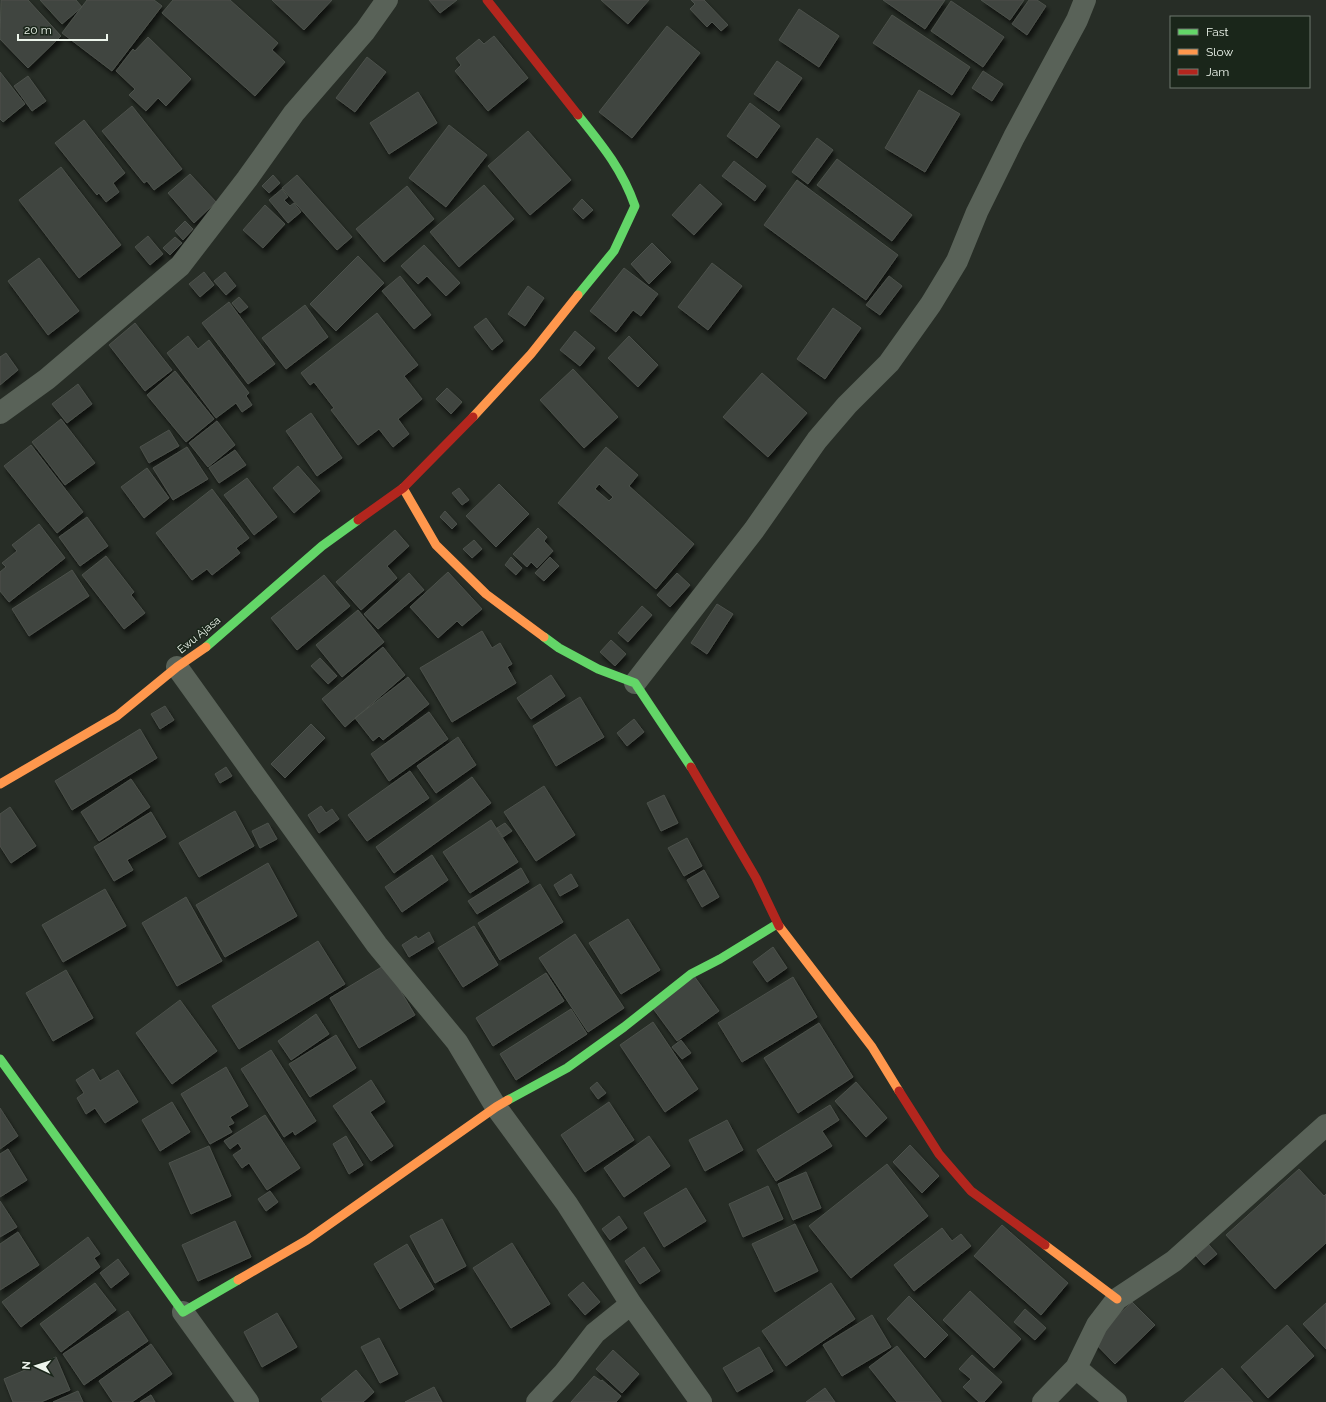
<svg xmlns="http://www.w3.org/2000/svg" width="1326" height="1402" font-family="Raleway,sans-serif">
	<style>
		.building { fill: #40453f; stroke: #4c514b; fill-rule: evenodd; filter: url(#shadow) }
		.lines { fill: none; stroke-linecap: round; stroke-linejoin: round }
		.street { stroke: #596258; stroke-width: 22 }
		.fast { stroke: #63d668; stroke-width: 9 }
		.slow { stroke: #ff974d; stroke-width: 9 }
		.jam { stroke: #b3261e; stroke-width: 9 }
		.labels { text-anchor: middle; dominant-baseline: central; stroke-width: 3; stroke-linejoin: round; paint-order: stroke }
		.street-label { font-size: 11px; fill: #edf5ec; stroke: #1a261a }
	</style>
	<defs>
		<filter id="shadow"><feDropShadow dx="2.5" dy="4.5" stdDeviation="2" flood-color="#0009"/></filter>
	</defs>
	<rect width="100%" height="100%" fill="#272d26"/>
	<path class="building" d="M 1,0 L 28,0 L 61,36 L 28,68 L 0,39 Z
		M 40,0 L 76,0 L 82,7 L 62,24 Z
		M 87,0 L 154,0 L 162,6 L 112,71 L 62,33 Z
		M 173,0 L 230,0 L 278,43 L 272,50 L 285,62 L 255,96 L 162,13 Z
		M 272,0 L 332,0 L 304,30 Z
		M 429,0 L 457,0 L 440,13 Z
		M 601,0 L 649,0 L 628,24 Z
		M 691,0 L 704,0 L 728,25 L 721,31 L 712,22 L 707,27 L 690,9 L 695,4 Z
		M 883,0 L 945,0 L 925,29 Z
		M 981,0 L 1024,0 L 1010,20 Z
		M 1029,0 L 1037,0 L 1046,6 L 1027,35 L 1012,24 Z
		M 951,1 L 1004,37 L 983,67 L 931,31 Z
		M 799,9 L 839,36 L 819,67 L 779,40 Z
		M 892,15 L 970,67 L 952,95 L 873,43 Z
		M 667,26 L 700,53 L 632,138 L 599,112 Z
		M 494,36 L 528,78 L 488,111 L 455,71 L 461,65 L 456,58 L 479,39 L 484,44 Z
		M 148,37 L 191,79 L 166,106 L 158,98 L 146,111 L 129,95 L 135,89 L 116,71 L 133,49 L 135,51 Z
		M 367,57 L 386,72 L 355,112 L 336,98 Z
		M 777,61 L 802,78 L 779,111 L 754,94 Z
		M 983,71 L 1003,84 L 992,101 L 972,88 Z
		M 0,72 L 25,104 L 3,122 L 0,119 Z
		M 28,76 L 46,101 L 32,111 L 14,86 Z
		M 919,90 L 960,114 L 925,172 L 885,148 Z
		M 418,92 L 437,123 L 389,154 L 370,123 Z
		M 750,103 L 780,126 L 757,158 L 727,136 Z
		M 132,106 L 182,169 L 154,190 L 147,181 L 144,183 L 102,131 Z
		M 84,120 L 125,173 L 113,183 L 119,192 L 106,202 L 99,193 L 97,195 L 55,143 Z
		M 449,125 L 487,155 L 446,207 L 409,178 Z
		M 528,131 L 571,180 L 530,215 L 488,166 Z
		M 817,138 L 833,150 L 808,184 L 792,172 Z
		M 837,159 L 912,215 L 892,241 L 817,185 Z
		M 734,161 L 766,186 L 755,201 L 722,176 Z
		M 61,167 L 121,245 L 79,278 L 19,200 Z
		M 190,174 L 216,202 L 194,223 L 168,193 Z
		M 273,175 L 280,183 L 269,193 L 262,186 Z
		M 297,175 L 352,237 L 337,250 L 282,188 Z
		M 797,180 L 898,255 L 866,300 L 764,225 Z
		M 700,184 L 722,204 L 694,235 L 672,215 Z
		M 484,185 L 514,219 L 459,267 L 430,232 Z
		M 407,186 L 434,219 L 384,262 L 356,229 Z
		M 282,189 L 288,197 L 284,200 L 290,206 L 294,203 L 301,212 L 288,223 L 269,200 Z
		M 582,199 L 593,210 L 583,219 L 573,209 Z
		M 265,205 L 285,224 L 263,248 L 243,230 Z
		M 185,221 L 193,229 L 183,240 L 175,231 Z
		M 148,236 L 163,254 L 150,265 L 135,247 Z
		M 175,237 L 182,243 L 170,255 L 163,248 Z
		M 652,243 L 671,262 L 649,284 L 631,264 Z
		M 424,245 L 460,283 L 446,296 L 427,276 L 418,284 L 401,266 Z
		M 358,256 L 384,283 L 336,331 L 310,304 Z
		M 39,258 L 79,311 L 48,335 L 8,281 Z
		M 712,263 L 742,286 L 708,330 L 678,307 Z
		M 624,268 L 658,294 L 641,316 L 633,310 L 616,332 L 590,311 Z
		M 204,272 L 214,285 L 200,297 L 189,284 Z
		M 225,272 L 236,286 L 226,295 L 214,281 Z
		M 400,276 L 431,315 L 414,329 L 382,291 Z
		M 889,276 L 902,286 L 880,315 L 866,305 Z
		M 528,286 L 544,298 L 525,326 L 508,314 Z
		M 239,297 L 248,307 L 240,313 L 232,303 Z
		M 229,302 L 275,364 L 248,384 L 202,323 Z
		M 305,305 L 328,337 L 286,369 L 262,338 Z
		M 833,308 L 861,328 L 825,379 L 797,359 Z
		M 377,313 L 418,365 L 404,376 L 422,399 L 398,419 L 409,434 L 393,447 L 379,429 L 358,445 L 331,410 L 334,408 L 314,382 L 310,385 L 301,373 Z
		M 486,318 L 503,341 L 492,350 L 474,327 Z
		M 135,323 L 172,370 L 145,391 L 109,345 Z
		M 575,331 L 595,348 L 580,366 L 560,350 Z
		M 188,336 L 198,349 L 209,340 L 249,393 L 246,396 L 252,405 L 242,412 L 236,403 L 216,418 L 167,353 Z
		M 629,336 L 658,365 L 638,387 L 608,358 Z
		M 6,353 L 18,370 L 0,385 L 0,357 Z
		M 573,369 L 618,417 L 584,448 L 540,400 Z
		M 175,371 L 214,419 L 186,442 L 147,395 Z
		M 762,373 L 807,413 L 768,457 L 723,417 Z
		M 78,384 L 92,404 L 67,423 L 52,404 Z
		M 447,388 L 462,402 L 451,414 L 436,399 Z
		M 311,413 L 342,458 L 317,476 L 286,431 Z
		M 61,419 L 95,463 L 65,485 L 32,442 Z
		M 217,421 L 235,445 L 208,467 L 189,443 Z
		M 169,430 L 179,446 L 149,463 L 140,447 Z
		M 31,445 L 83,512 L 57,533 L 4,466 Z
		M 187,447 L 208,479 L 173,500 L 153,468 Z
		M 606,447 L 638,475 L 629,486 L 694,544 L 656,589 L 558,503 ZM 599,484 L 613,497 L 609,501 L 595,489 Z
		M 235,450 L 246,465 L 219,483 L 209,468 Z
		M 298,466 L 320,491 L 294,513 L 273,488 Z
		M 147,468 L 169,498 L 144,518 L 121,487 Z
		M 247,478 L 277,517 L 254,535 L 224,495 Z
		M 499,484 L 529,514 L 496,547 L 466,516 Z
		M 459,488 L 469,500 L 462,505 L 452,493 Z
		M 212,489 L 249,538 L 236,548 L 240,553 L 212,575 L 207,569 L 192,580 L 156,533 Z
		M 445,511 L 457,524 L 452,529 L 440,517 Z
		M 87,517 L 108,546 L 80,566 L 59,537 Z
		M 39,524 L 65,558 L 9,602 L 0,591 L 0,572 L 6,567 L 2,563 L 17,551 L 12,545 Z
		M 538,528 L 547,537 L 544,541 L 553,551 L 537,568 L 531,562 L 527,567 L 513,554 Z
		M 395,530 L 409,546 L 387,566 L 397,578 L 361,610 L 336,582 Z
		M 474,540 L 482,549 L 472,558 L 463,549 Z
		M 106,556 L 134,592 L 131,595 L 145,613 L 124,629 L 82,575 Z
		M 511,557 L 522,568 L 516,575 L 505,565 Z
		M 550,557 L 559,566 L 544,581 L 535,573 Z
		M 72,570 L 89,596 L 29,636 L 12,609 Z
		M 448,572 L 482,609 L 462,626 L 457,621 L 438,638 L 410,607 Z
		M 409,573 L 424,590 L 378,629 L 364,614 Z
		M 677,573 L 690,585 L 670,607 L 657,595 Z
		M 324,575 L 350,606 L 297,650 L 271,618 Z
		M 717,604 L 733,614 L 707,654 L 691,643 Z
		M 642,606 L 652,615 L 628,642 L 618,633 Z
		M 358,610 L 384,642 L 342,677 L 316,645 Z
		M 482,631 L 492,648 L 500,643 L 512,664 L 507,667 L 516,683 L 452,722 L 420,668 Z
		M 611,640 L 626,654 L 615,666 L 600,652 Z
		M 383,647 L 405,675 L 345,727 L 322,699 Z
		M 320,658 L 337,676 L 328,684 L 311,666 Z
		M 551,675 L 565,696 L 531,719 L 517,698 Z
		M 408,677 L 429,704 L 383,740 L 379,736 L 373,741 L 355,718 Z
		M 580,697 L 604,737 L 556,766 L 533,726 Z
		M 165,706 L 174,720 L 160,729 L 151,714 Z
		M 429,712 L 448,739 L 389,781 L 371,754 Z
		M 634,719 L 644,732 L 627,746 L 617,733 Z
		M 311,724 L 325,738 L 285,778 L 271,764 Z
		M 140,729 L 157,758 L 72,810 L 55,781 Z
		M 458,737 L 476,765 L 436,793 L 417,766 Z
		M 226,767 L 232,776 L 220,783 L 215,774 Z
		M 410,771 L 429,798 L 367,841 L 348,815 Z
		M 472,777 L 491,803 L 394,873 L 376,847 Z
		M 131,779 L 150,807 L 99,841 L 81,812 Z
		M 544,786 L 575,835 L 536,861 L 504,812 Z
		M 664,795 L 678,823 L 661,831 L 647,803 Z
		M 321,806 L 326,813 L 332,809 L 339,819 L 319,833 L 308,815 Z
		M 10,807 L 36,846 L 11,863 L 0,846 L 0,814 Z
		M 235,811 L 254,846 L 199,877 L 179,843 Z
		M 151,812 L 166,837 L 127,860 L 133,870 L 114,881 L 94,847 Z
		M 491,820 L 518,862 L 470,893 L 443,852 Z
		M 268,823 L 277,839 L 260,848 L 252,831 Z
		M 505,823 L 512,831 L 503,837 L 497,828 Z
		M 687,838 L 702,866 L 684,876 L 668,848 Z
		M 432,855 L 448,880 L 402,912 L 385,887 Z
		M 268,863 L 297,916 L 225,957 L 196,905 Z
		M 521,868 L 529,882 L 477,914 L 468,901 Z
		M 704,870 L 719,897 L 702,907 L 687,880 Z
		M 571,874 L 578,886 L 560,896 L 554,885 Z
		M 540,884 L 563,922 L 500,960 L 478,923 Z
		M 105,889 L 126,926 L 63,962 L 42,925 Z
		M 186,897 L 222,961 L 177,986 L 142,923 Z
		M 628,919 L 660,970 L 621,994 L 589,943 Z
		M 474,926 L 498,965 L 463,987 L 438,948 Z
		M 429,932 L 434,942 L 409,957 L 402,945 L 416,936 L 418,939 Z
		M 575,934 L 624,1008 L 588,1032 L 539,958 Z
		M 318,941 L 345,984 L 239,1049 L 212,1006 Z
		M 773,947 L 787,968 L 767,982 L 753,962 Z
		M 385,965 L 415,1015 L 359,1048 L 330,998 Z
		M 66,970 L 93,1018 L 53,1041 L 26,993 Z
		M 546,973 L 564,1001 L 493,1046 L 476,1018 Z
		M 694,976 L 719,1011 L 677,1041 L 652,1007 Z
		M 793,977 L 817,1017 L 742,1062 L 718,1023 Z
		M 180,1000 L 217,1051 L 172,1084 L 136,1033 Z
		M 571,1009 L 587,1034 L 516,1080 L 500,1054 Z
		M 316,1014 L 329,1034 L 291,1060 L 278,1041 Z
		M 653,1022 L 698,1089 L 665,1112 L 620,1045 Z
		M 819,1023 L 853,1077 L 798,1113 L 764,1058 Z
		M 336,1035 L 356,1068 L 310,1097 L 289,1064 Z
		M 681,1040 L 691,1053 L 682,1059 L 672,1047 Z
		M 271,1050 L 316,1121 L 295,1135 L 293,1131 L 284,1137 L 241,1069 Z
		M 226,1067 L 248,1106 L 230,1117 L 234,1123 L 228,1126 L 232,1132 L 210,1144 L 181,1094 Z
		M 93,1069 L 100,1081 L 118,1070 L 138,1102 L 105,1123 L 95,1108 L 86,1114 L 77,1098 L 84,1093 L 76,1080 Z
		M 371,1080 L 385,1102 L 370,1112 L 393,1146 L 371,1161 L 333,1106 Z
		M 597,1082 L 606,1093 L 598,1099 L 590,1088 Z
		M 856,1082 L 887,1118 L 866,1137 L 835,1101 Z
		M 172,1102 L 190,1132 L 160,1151 L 142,1120 Z
		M 609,1102 L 634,1140 L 585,1172 L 561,1135 Z
		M 830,1105 L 839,1120 L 822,1131 L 832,1146 L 776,1181 L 757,1150 Z
		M 0,1108 L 18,1136 L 0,1149 Z
		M 265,1115 L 300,1168 L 267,1190 L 249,1163 L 242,1168 L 233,1155 L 242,1149 L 238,1143 L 230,1149 L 224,1141 Z
		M 727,1120 L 743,1150 L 705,1171 L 689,1140 Z
		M 346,1136 L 363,1165 L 349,1174 L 333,1144 Z
		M 649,1136 L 670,1166 L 624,1197 L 604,1168 Z
		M 910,1145 L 939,1176 L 922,1193 L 893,1162 Z
		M 209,1146 L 231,1196 L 191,1214 L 169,1163 Z
		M 8,1149 L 27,1180 L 0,1197 L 0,1154 Z
		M 887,1164 L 928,1216 L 851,1278 L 809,1226 Z
		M 1299,1169 L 1324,1196 L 1326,1194 L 1326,1243 L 1275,1289 L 1226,1235 Z
		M 806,1172 L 821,1208 L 793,1220 L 778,1184 Z
		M 768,1186 L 783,1219 L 743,1237 L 729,1204 Z
		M 686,1188 L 706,1221 L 664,1247 L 644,1213 Z
		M 270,1191 L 278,1202 L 266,1211 L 258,1199 Z
		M 0,1201 L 17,1227 L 0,1237 Z
		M 619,1216 L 627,1228 L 610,1240 L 602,1229 Z
		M 442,1219 L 466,1266 L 435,1283 L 410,1236 Z
		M 235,1221 L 251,1257 L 198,1281 L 182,1245 Z
		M 795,1224 L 818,1271 L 775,1292 L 752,1244 Z
		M 1002,1225 L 1068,1283 L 1041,1315 L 974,1256 Z
		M 942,1228 L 952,1241 L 961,1234 L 971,1246 L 914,1291 L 894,1265 Z
		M 18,1232 L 39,1265 L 0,1290 L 0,1244 Z
		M 88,1237 L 100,1254 L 94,1258 L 100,1267 L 21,1327 L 2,1302 Z
		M 1203,1238 L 1217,1254 L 1204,1265 L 1190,1249 Z
		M 512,1243 L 550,1304 L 511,1328 L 473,1268 Z
		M 407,1244 L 434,1289 L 400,1309 L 374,1264 Z
		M 644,1247 L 660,1271 L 640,1284 L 625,1261 Z
		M 118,1259 L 129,1274 L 111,1288 L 100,1273 Z
		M 583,1282 L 600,1302 L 585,1315 L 568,1295 Z
		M 95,1283 L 116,1310 L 61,1352 L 40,1324 Z
		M 831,1283 L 855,1319 L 786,1366 L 762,1331 Z
		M 970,1291 L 1021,1339 L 994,1368 L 943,1320 Z
		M 909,1296 L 948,1335 L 925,1358 L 887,1319 Z
		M 1132,1302 L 1155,1325 L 1115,1364 L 1092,1340 Z
		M 1326,1303 L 1326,1349 L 1303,1324 Z
		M 1025,1309 L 1046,1328 L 1035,1340 L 1014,1322 Z
		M 128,1311 L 148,1341 L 84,1385 L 63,1354 Z
		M 277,1313 L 297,1347 L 262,1367 L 244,1332 Z
		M 872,1315 L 891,1347 L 842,1376 L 823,1345 Z
		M 1287,1325 L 1314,1356 L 1268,1398 L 1241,1367 Z
		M 379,1338 L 398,1374 L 380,1383 L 361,1347 Z
		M 151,1344 L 172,1374 L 132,1402 L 113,1402 L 99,1381 Z
		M 897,1346 L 941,1401 L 941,1402 L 897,1402 L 869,1367 Z
		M 759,1347 L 773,1371 L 737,1392 L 723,1368 Z
		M 613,1350 L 639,1374 L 622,1393 L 596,1369 Z
		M 972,1355 L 1002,1382 L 984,1402 L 979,1402 L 963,1387 L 971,1379 L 959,1369 Z
		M 56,1357 L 70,1390 L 41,1402 L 13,1402 L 4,1379 Z
		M 1222,1368 L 1253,1402 L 1184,1402 Z
		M 356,1370 L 374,1392 L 363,1402 L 323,1402 L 321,1399 Z
		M 594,1376 L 601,1381 L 602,1380 L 621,1396 L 616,1402 L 571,1402 Z
		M 434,1387 L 442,1402 L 405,1402 Z
		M 825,1388 L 835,1402 L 806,1402 Z
		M 78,1391 L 83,1402 L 53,1402 Z
		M 151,1395 L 155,1402 L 140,1402 Z"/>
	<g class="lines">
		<path class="street" d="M 0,413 L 47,379 L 180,266 L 247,179 L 294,113 L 365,31 L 387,0
			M 177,667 L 377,945 L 457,1042 L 496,1107 L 567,1204 L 631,1304 L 701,1402
			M 635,683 L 754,530 L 817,440 L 847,405 L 889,363 L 931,304 L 957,261 L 977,212 L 1014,137 L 1077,20 L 1085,0
			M 183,1312 L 248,1402
			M 537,1402 L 564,1373 L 595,1333 L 631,1304
			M 1043,1402 L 1076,1368
			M 1116,1402 L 1076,1368 L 1097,1325 L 1117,1299 L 1174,1261 L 1326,1125"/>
		<path class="fast" d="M 578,115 C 602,145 622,169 635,206 L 614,251 L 578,295
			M 544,637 L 559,648 L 598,669 L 635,683 L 691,767
			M 206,647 L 322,546 L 358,520
			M 0,1059 L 183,1312 L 238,1280
			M 508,1100 L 567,1068 L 624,1027 L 691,974 L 720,959 L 777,924"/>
		<path class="slow" d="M 473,417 L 531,354 L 578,295
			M 403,488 L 436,545 L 486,594 L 544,637
			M 0,784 L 117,716 L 177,667 L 206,647
			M 779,926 L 872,1047 L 899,1091
			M 1045,1245 L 1117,1299
			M 238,1280 L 307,1240 L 496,1107 L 508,1100"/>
		<path class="jam" d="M 487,0 L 578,115
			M 358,520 L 403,488 L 473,417
			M 691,767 L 756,878 L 779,926
			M 899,1091 L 939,1154 L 971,1191 L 1045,1245"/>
	</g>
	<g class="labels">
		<g class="street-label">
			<text transform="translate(199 635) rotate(-39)">Ewu Ajasa</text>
		</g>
	</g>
	<rect x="1170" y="16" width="140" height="72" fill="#1a261a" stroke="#6e796e"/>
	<rect x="1178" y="29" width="20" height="6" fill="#63d668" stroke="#6e796e"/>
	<text x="1206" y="36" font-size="12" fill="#edf5ec">Fast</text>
	<rect x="1178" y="49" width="20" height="6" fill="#ff974d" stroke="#6e796e"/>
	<text x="1206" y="56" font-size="12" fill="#edf5ec">Slow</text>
	<rect x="1178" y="69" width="20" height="6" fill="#b3261e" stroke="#6e796e"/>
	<text x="1206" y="76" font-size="12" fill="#edf5ec">Jam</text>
	<g transform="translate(36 1366) rotate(274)" stroke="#1a261a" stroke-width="3" paint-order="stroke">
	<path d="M0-3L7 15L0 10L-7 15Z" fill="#edf5ec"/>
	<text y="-6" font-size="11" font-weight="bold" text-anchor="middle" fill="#edf5ec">N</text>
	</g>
	<path d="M18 34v6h89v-6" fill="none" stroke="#edf5ec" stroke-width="2"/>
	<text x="24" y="34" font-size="12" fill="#edf5ec" stroke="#1a261a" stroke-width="3" paint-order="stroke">20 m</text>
</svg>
